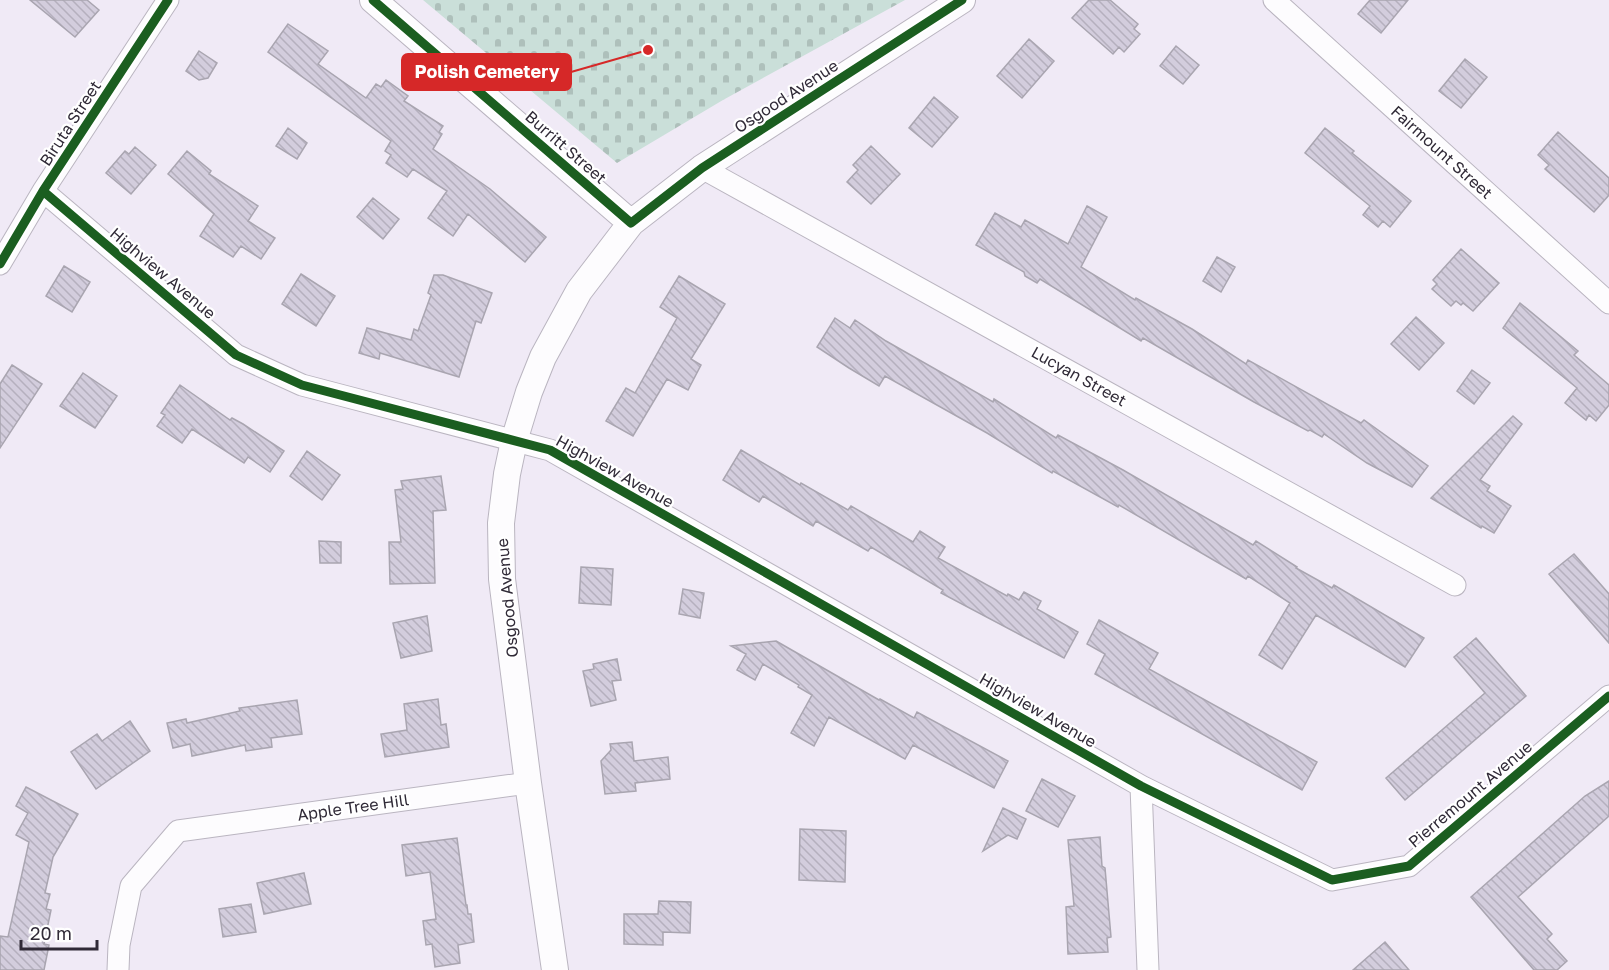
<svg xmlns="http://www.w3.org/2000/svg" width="1609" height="970" font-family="'Golos Text',sans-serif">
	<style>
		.cemetery { fill: url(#cemetery-stones) }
		.building { fill: url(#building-back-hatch); stroke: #a9a5b0; stroke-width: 1.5 }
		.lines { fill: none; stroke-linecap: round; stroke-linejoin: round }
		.minor-casing { stroke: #bab5c0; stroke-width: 23 }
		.tertiary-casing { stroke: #bab5c0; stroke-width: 28 }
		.minor { stroke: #fdfcfe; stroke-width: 21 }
		.tertiary { stroke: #fdfcfe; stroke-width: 26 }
		.cycleway-casing { stroke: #fff; stroke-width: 13 }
		.cycleway { stroke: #1b5e20; stroke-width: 9 }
		.labels { text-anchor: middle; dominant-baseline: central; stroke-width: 4.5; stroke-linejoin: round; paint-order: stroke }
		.street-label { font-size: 16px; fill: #302a37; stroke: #fff }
		.leader { fill: none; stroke: #d62828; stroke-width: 2 }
		.callout-dot { fill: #d62828; stroke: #fff; stroke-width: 2 }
		.callout { fill: #d62828; stroke: #d62828; stroke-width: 2 }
		.callout-label { font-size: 18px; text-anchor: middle; font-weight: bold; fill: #fff }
	</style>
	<defs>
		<pattern id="cemetery-stones" width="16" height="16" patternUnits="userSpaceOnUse" patternTransform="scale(1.5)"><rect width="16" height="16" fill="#cadfd9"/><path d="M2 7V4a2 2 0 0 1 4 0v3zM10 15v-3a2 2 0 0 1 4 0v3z" fill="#aec0bb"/></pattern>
		<pattern id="building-back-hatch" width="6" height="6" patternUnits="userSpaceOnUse" patternTransform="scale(1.5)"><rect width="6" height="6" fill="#d3cddd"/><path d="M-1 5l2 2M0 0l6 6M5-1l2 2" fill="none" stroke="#b5b0be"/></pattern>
	</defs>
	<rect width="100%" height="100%" fill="#f0eaf6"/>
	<path class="cemetery" d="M 423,0 L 905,0 L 723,100 L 617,163 Z"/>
	<path class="building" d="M 30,0 L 87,0 L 99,10 L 75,37 Z
		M 1089,0 L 1110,0 L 1138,24 L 1134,29 L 1140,34 L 1124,52 L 1119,47 L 1113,54 L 1072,18 Z
		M 1370,0 L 1408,0 L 1381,33 L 1358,14 Z
		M 288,24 L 328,51 L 318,64 L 366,98 L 376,84 L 381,87 L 386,80 L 408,96 L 404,101 L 443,126 L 439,132 L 442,134 L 433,149 L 490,189 L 546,237 L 525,262 L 468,214 L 453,236 L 428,218 L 447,191 L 413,169 L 407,177 L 386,163 L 391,155 L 385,151 L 391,141 L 268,52 Z
		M 1029,39 L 1054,61 L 1022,98 L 997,76 Z
		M 1176,46 L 1199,65 L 1183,84 L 1160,66 Z
		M 199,51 L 217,63 L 208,78 L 199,80 L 186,71 Z
		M 1465,59 L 1487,77 L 1461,108 L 1439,91 Z
		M 934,97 L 958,117 L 932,147 L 909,128 Z
		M 288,128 L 307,143 L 297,159 L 276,146 Z
		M 1325,128 L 1354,151 L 1352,153 L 1411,201 L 1390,227 L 1383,221 L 1378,227 L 1363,215 L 1370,206 L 1305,153 Z
		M 1558,132 L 1609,178 L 1609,195 L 1594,212 L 1545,169 L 1549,165 L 1538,155 Z
		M 871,146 L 900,174 L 871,204 L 847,182 L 858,170 L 853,165 Z
		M 135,147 L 156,165 L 131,194 L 106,173 L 125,151 L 129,154 Z
		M 187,151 L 211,171 L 209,174 L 258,206 L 248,221 L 275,238 L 261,259 L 241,246 L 233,257 L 200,236 L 214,214 L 168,174 Z
		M 373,198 L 399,219 L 383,239 L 357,217 Z
		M 1087,206 L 1107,217 L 1081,267 L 1135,300 L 1136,298 L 1192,329 L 1246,364 L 1248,360 L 1361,423 L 1364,420 L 1428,466 L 1412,487 L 1367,463 L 1324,434 L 1322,437 L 1310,430 L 1308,431 L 1254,402 L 1143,338 L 1141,341 L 1040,279 L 1037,283 L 1025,276 L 1024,272 L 976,245 L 995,213 L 1021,227 L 1025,220 L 1068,244 Z
		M 1461,249 L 1499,283 L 1473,311 L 1463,303 L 1461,305 L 1456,301 L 1451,306 L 1432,289 L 1437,284 L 1433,280 Z
		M 1217,257 L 1235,267 L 1221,292 L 1203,281 Z
		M 64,266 L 90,282 L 72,312 L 46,296 Z
		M 301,274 L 335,296 L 316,326 L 282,304 Z
		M 434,275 L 443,275 L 492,293 L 481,323 L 476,321 L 459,377 L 380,353 L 379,359 L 359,353 L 367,328 L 411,340 L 414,329 L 418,331 L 431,295 L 428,293 Z
		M 679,276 L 725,304 L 691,359 L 701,365 L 688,390 L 667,379 L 633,436 L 606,421 L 626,388 L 635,393 L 677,318 L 660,307 Z
		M 1520,303 L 1578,351 L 1574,355 L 1609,385 L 1609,405 L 1596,421 L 1589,415 L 1586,420 L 1565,403 L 1577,388 L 1503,328 Z
		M 1416,317 L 1444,343 L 1419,370 L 1391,344 Z
		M 835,318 L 850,328 L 855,320 L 886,341 L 993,402 L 994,399 L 1056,438 L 1058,435 L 1123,470 L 1253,545 L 1256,541 L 1297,567 L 1296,568 L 1332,588 L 1334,585 L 1424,638 L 1405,667 L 1316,615 L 1282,669 L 1259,655 L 1290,603 L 1248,576 L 1246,579 L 1119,505 L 1118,507 L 1053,471 L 1052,473 L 987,433 L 885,376 L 879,386 L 849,368 L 817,347 Z
		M 12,365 L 42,384 L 0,448 L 0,384 Z
		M 1472,370 L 1490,383 L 1474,404 L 1457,391 Z
		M 83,373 L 117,396 L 95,428 L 60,406 Z
		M 180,385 L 230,420 L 232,418 L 243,424 L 284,451 L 270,472 L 248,457 L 244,463 L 192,429 L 182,443 L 157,426 L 165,415 L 161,413 Z
		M 1513,416 L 1522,424 L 1480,480 L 1490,486 L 1487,491 L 1511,506 L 1494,533 L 1482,526 L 1481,528 L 1431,498 Z
		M 741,450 L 800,485 L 801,483 L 848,510 L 851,506 L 913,542 L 920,531 L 945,547 L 938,558 L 1007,596 L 1008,594 L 1019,600 L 1024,592 L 1041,601 L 1037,609 L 1078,632 L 1064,658 L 941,593 L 943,590 L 871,547 L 868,551 L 816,521 L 813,526 L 763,496 L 759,502 L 723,480 Z
		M 307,451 L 340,475 L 322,500 L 290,476 Z
		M 441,476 L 446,510 L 433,511 L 435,583 L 390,584 L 389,542 L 401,542 L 395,490 L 403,489 L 401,481 Z
		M 319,541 L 341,542 L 341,563 L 320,563 Z
		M 1574,554 L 1609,594 L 1609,643 L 1549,574 Z
		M 581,567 L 613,569 L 611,605 L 579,603 Z
		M 683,589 L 704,593 L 700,618 L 679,614 Z
		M 427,616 L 432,651 L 401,658 L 393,623 Z
		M 1099,620 L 1158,653 L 1149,669 L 1317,762 L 1302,790 L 1095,674 L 1105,654 L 1087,644 Z
		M 1476,638 L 1526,696 L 1405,800 L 1386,778 L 1485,693 L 1454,657 Z
		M 776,641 L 879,700 L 880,699 L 914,718 L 917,712 L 1008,761 L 994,788 L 913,745 L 905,759 L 829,717 L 814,746 L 791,733 L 812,695 L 798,687 L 799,685 L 763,664 L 755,680 L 737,670 L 746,654 L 731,646 Z
		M 617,659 L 621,680 L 612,681 L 616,700 L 591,706 L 583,671 L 594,669 L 593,664 Z
		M 438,699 L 441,725 L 446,724 L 449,747 L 385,757 L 381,734 L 407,730 L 404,704 Z
		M 297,700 L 302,734 L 271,738 L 272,747 L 246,751 L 245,745 L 192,756 L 190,744 L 173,748 L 167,723 L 186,719 L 187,723 L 240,711 L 239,708 Z
		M 130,721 L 150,751 L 96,789 L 71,752 L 97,734 L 102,741 Z
		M 632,742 L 634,761 L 668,757 L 670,779 L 635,783 L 636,791 L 605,794 L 601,761 L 611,750 L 610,744 Z
		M 1042,779 L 1075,796 L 1058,827 L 1026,811 Z
		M 1609,781 L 1609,816 L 1518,897 L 1552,934 L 1547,939 L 1567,961 L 1557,970 L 1534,970 L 1471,897 L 1585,796 Z
		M 26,787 L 78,814 L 53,857 L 45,893 L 50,894 L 46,909 L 51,910 L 44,944 L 49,945 L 44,970 L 0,970 L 0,936 L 8,937 L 29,842 L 16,835 L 28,813 L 16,806 Z
		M 1003,808 L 1026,819 L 1017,839 L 1008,835 L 983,851 Z
		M 800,829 L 846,831 L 845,882 L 799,880 Z
		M 1100,837 L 1102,866 L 1105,868 L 1111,937 L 1107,938 L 1108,952 L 1068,954 L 1066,907 L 1074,906 L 1068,840 Z
		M 457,838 L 466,905 L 467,905 L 468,914 L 471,914 L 474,942 L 458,945 L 460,963 L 435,967 L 432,944 L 426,945 L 423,921 L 436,919 L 430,872 L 406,876 L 402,845 Z
		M 304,873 L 311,904 L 264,914 L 257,883 Z
		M 659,901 L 691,902 L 690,933 L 663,932 L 663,945 L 624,944 L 624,914 L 658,914 Z
		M 251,904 L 256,932 L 223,937 L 219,909 Z
		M 1385,942 L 1409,970 L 1353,970 Z"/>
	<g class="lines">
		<g class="minor-casing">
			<path id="minor" d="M 1274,0 L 1609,303
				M 702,168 L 1455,585
				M 43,191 L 236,355 L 302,385 L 550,450 L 1141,786 L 1332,880 L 1409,866 L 1609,696
				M 0,264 L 43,191 L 168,0
				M 1141,786 L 1148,970
				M 118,970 L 119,945 L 131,886 L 178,831 L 528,783"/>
		</g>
		<g class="tertiary-casing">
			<path id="tertiary" d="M 373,0 L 631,223
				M 555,970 L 528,783 L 502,579 L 501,523 L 507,474 L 514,441 L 529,392 L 543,357 L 579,291 L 631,223 L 702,168 L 962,0"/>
		</g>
		<use href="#minor" class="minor"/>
		<use href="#tertiary" class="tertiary"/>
		<g class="cycleway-casing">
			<path id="cycleway" d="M 373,0 L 631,223 L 702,168 L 962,0
				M 43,191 L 236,355 L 302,385 L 550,450 L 1141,786 L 1332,880 L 1409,866 L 1609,696
				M 0,264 L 43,191 L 168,0"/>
		</g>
		<use href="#cycleway" class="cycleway"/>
	</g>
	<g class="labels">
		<g class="street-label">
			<text transform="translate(786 96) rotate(-33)">Osgood Avenue</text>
			<text transform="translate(70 123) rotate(-57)">Biruta Street</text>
			<text transform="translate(566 147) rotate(41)">Burritt Street</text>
			<text transform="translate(1442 152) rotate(42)">Fairmount Street</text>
			<text transform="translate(163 273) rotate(40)">Highview Avenue</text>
			<text transform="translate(1079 376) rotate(29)">Lucyan Street</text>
			<text transform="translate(615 471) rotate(29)">Highview Avenue</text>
			<text transform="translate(507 598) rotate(-95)">Osgood Avenue</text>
			<text transform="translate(1038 710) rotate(30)">Highview Avenue</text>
			<text transform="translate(1470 794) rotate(-40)">Pierremount Avenue</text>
			<text transform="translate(353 807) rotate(-8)">Apple Tree Hill</text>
		</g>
	</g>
	<path class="leader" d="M648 50L571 72"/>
	<circle class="callout-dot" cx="648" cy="50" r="6"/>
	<rect class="callout" x="402" y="54" width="169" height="36" rx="6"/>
	<g class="callout-label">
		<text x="487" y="78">Polish Cemetery</text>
	</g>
	<path d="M21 940v9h76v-9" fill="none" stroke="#302a37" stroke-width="3"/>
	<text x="30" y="940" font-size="18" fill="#302a37" stroke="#ffffff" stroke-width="4.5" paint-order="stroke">20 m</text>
</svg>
